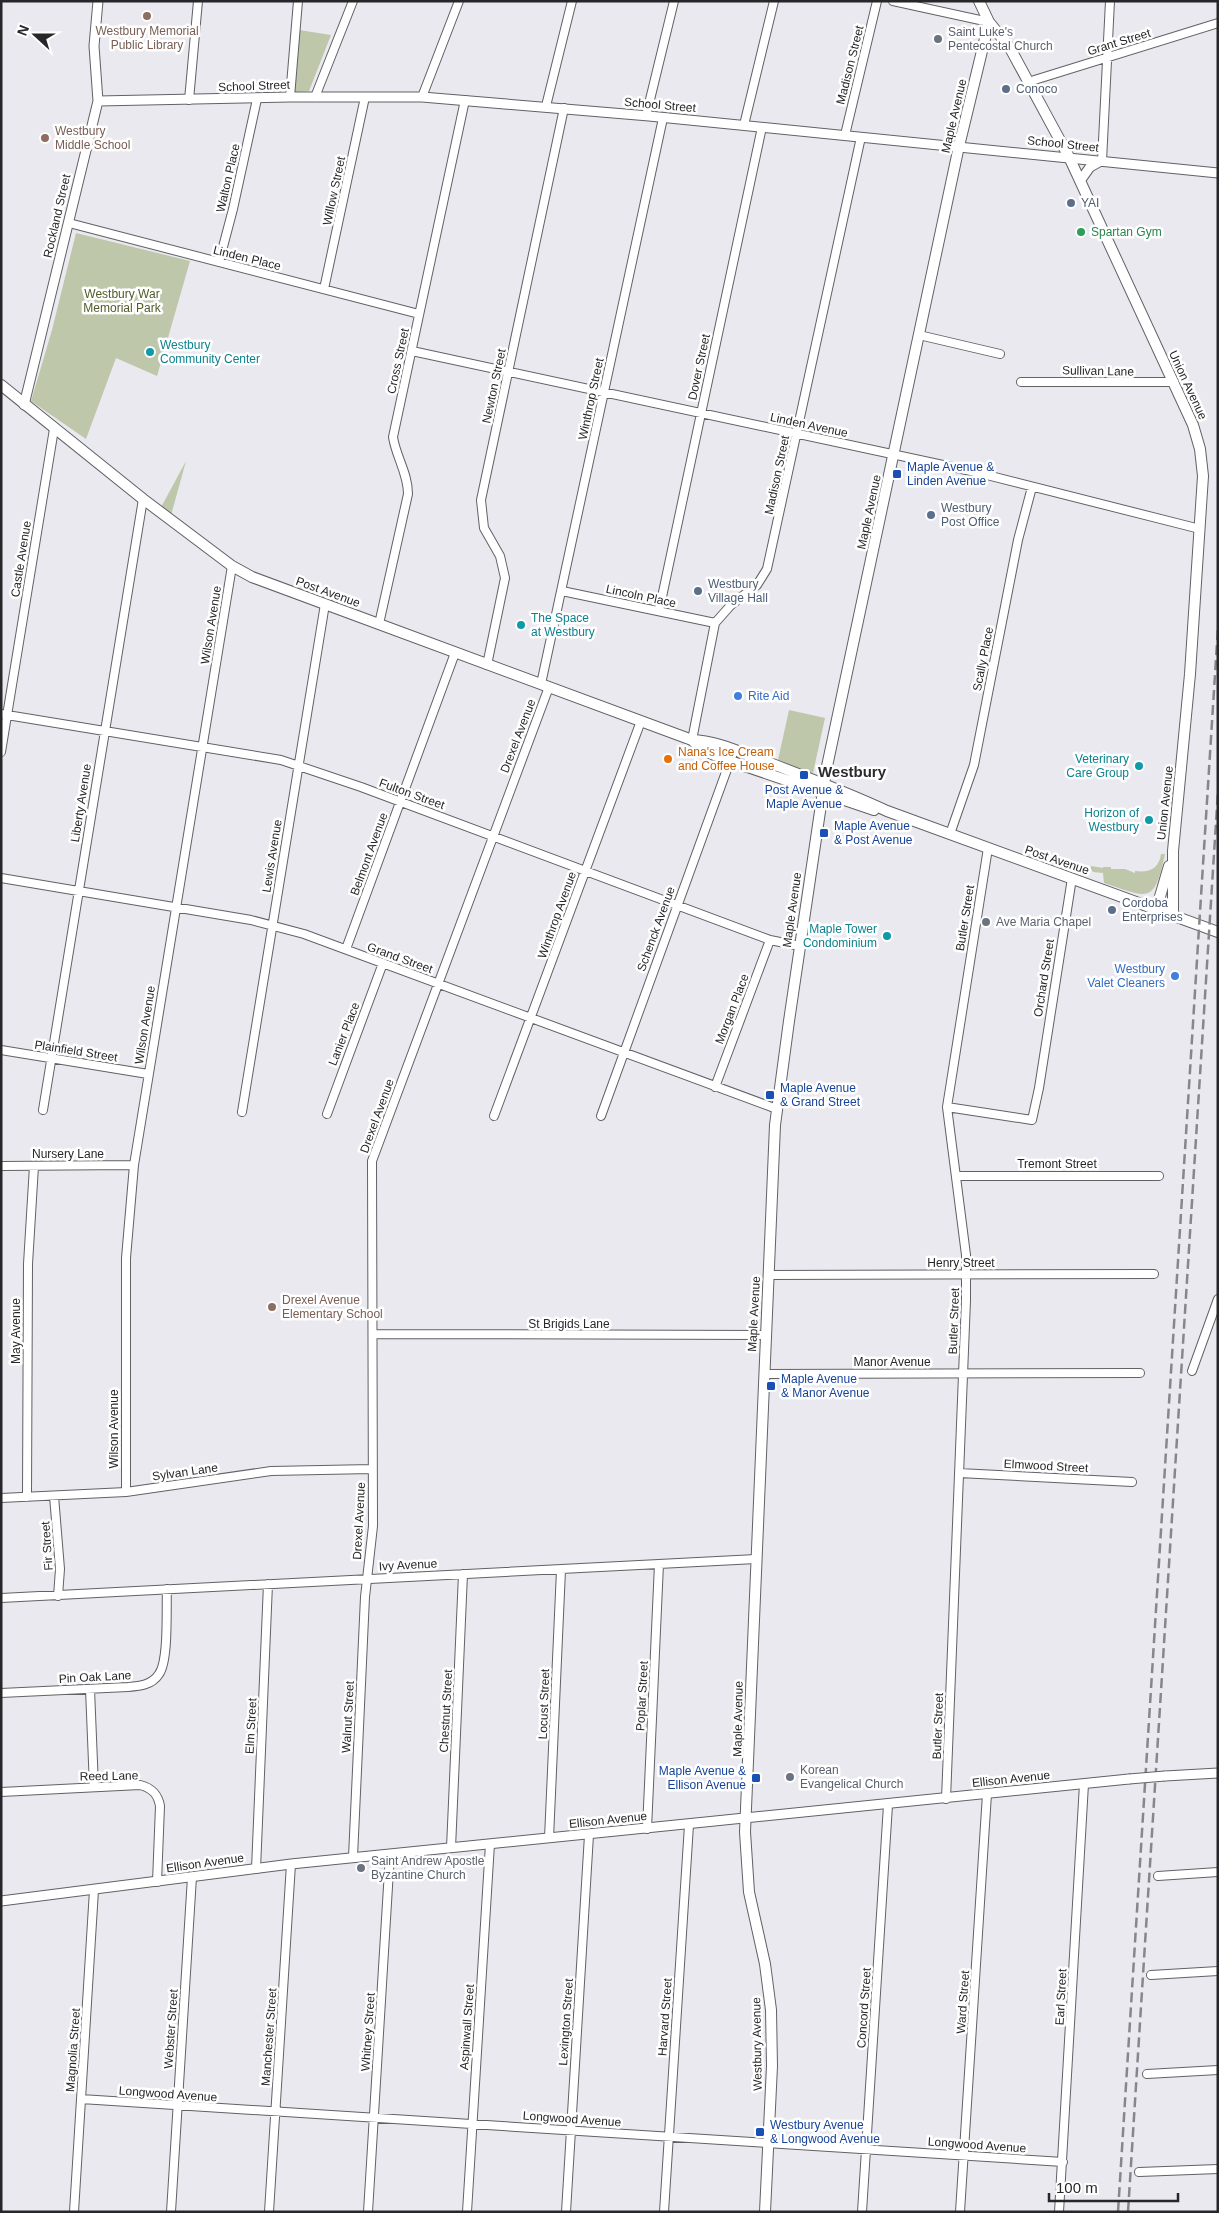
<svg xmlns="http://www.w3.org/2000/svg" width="1219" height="2213" font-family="Helvetica,sans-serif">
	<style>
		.green { fill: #bec7a9 }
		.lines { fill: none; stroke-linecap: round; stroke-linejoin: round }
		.minor-casing { stroke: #616166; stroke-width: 10 }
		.tertiary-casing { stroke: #616166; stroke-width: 11 }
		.secondary-casing { stroke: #616166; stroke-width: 12 }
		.minor { stroke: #fff; stroke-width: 8 }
		.tertiary { stroke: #fff; stroke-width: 9 }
		.secondary { stroke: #fff; stroke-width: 10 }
		.rail { stroke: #87878b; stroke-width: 2.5; stroke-dasharray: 10 5; stroke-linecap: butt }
		.tertiary-bridge-casing { stroke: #616166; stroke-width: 11; stroke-linecap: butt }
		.tertiary-bridge { stroke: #fff; stroke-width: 9 }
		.education-dot { fill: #8d6e63; stroke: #fff; stroke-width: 2 }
		.worship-dot { fill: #6b7280; stroke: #fff; stroke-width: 2 }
		.service-dot { fill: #5c6f8a; stroke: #fff; stroke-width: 2 }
		.leisure-dot { fill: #2e9e5b; stroke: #fff; stroke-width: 2 }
		.culture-dot { fill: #0f9aa8; stroke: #fff; stroke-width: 2 }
		.transit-dot { fill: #1a4fb4; stroke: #fff; stroke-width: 2 }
		.shop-dot { fill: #3f7fe0; stroke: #fff; stroke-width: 2 }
		.food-dot { fill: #e8710a; stroke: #fff; stroke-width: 2 }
		.labels { text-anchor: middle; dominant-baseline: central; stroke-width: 5; stroke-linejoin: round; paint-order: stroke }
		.education-label { font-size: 12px; fill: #785e54; stroke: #fff; text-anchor: start }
		.worship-label { font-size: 12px; fill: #5b616d; stroke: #fff; text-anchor: start }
		.street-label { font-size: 12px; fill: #272729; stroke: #fff }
		.service-label { font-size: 12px; fill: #4e5e75; stroke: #fff; text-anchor: start }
		.leisure-label { font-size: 12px; fill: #27864d; stroke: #fff; text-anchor: start }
		.park-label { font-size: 12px; fill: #4f5d27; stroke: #fff }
		.culture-label { font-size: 12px; fill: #0d838f; stroke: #fff; text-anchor: end }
		.transit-label { font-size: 12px; fill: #164399; stroke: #fff; text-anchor: start }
		.shop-label { font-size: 12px; fill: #366cbe; stroke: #fff; text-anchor: start }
		.food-label { font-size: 12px; fill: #c56008; stroke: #fff; text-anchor: start }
		.quarter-label { font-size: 15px; font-weight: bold; fill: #2b2b2f; stroke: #fff }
	</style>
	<rect width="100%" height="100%" fill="#e9e9ef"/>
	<path class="green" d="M 299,30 L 331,35 L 309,91 L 293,92 Z
		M 76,233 L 190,261 L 157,376 L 116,358 L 86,439 L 31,401 L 52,330 Z
		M 186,461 L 170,519 L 159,511 Z
		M 789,710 L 825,718 L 813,773 L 778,760 Z
		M 1161,854 L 1165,854 C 1154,905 1149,898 1104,883 L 1103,873 L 1093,872 L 1091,869 L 1091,866 L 1103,868 L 1103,867 L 1111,867 L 1111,869 L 1125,869 L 1135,873 L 1135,871 C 1149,873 1159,869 1161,854 Z"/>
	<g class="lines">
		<g class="minor-casing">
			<path id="minor" d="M 893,1 L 989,22
				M 1028,82 L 1218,23
				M 290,97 L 298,1
				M 315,97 L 353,1
				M 422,97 L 459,1
				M 189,100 L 198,1
				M 546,106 L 572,1
				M 646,116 L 674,1
				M 744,125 L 774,1
				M 845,135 L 877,1
				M 1102,161 L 1110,1
				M 69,223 L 419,314
				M 219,262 L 233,209 L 257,99
				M 324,289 L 365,97
				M 919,335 L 1000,354
				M 412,351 L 971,471 L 1200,529
				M 1021,382 L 1174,382
				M 562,591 L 715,623
				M 659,611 L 762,127
				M 379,624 L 408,494 C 408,473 396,457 393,437 L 465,100
				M 487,665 L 505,578 L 500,556 L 484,528 L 481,500 L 564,108
				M 541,684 L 663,118
				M 1,714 L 281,760 L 361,787 L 770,940 L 800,946
				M 692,740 L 715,623 L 731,605 L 757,585 L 767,569 L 861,137
				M 1,752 L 54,429
				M 950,834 L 974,765 L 1018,540 L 1032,487
				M 1,878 L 251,920 L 304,934 L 777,1109
				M 346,949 L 455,653
				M 1,1050 L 148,1074
				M 715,1087 L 770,940
				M 947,1107 L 1032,1120 L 1039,1088 L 1072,878
				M 43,1110 L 143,499
				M 242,1112 L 325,604
				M 327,1114 L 383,963
				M 494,1116 L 641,721
				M 601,1116 L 734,750
				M 1,1166 L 134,1165
				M 956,1176 L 1159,1176
				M 768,1275 L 1154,1274
				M 373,1334 L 766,1335
				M 1192,1371 L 1218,1299
				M 764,1374 L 1140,1373
				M 959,1473 L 1132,1482
				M 126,1492 L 126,1258 L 134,1165 L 232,566
				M 54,1496 L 60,1569 L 58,1596
				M 27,1497 L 28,1264 L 34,1166
				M 1,1498 L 126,1492 L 271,1471 L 372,1469
				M 1,1598 L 756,1559
				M 90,1689 L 94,1787
				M 1,1693 L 128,1687 C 140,1686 152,1685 159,1674 C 169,1660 166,1608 167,1589
				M 1,1792 L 140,1785 C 152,1788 158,1794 160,1806 L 157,1882
				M 946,1799 L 966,1300 L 966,1255 L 947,1107 L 988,848
				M 647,1829 L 659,1564
				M 549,1838 L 561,1570
				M 451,1848 L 463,1574
				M 353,1857 L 365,1597 L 373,1526 L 372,1161 L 549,687
				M 256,1869 L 268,1584
				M 1158,1876 L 1218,1872
				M 1151,1975 L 1218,1971
				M 1147,2074 L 1218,2070
				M 81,2099 L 1063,2162
				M 1139,2172 L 1218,2169
				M 74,2212 L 94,1890
				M 171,2212 L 192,1877
				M 269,2212 L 291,1864
				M 368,2212 L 390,1854
				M 467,2212 L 490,1844
				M 566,2212 L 589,1835
				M 664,2212 L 689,1825
				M 862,2212 L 888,1805
				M 960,2212 L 987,1794
				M 1059,2212 L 1084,1784"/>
		</g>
		<g class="tertiary-casing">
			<path id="tertiary" d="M 98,101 L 290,97 L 422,97 L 649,116 L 1218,173
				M 1080,181 L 1090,167 L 1101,161
				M 24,405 L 98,101 L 94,46 L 98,1
				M 1165,1776 L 1218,1773
				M 1,1901 L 291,1864 L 1129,1779"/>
		</g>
		<g class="secondary-casing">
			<path id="secondary" d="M 979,1 L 989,22 L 1010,48 L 1069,157 L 1193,425 L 1200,449 L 1203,476 L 1190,674 L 1173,851 L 1173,916
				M 1,385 L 143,499 L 232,566 L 252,577 L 692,740 C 717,741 739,752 762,760 C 804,776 846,792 887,811 L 1218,932
				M 692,740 L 704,751 L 730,761 L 874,810
				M 1156,910 L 1169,866
				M 765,2212 L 772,2066 L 771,2010 L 765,1964 L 749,1892 L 745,1832 L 775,1125 L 789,1021 L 826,771 L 959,146 L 989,22"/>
		</g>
		<use href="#minor" class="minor"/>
		<use href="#tertiary" class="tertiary"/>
		<use href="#secondary" class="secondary"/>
		<path class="rail" d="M 1118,2212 L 1218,627
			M 1128,2212 L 1218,791"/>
		<g class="tertiary-bridge-casing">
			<path id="tertiary-bridge" d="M 1129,1779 L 1165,1776"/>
		</g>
		<use href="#tertiary-bridge" class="tertiary-bridge"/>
	</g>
	<g class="education-dot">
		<circle cx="147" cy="16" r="5"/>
		<circle cx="45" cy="138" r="5"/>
		<circle cx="272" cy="1307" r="5"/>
	</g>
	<g class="worship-dot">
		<circle cx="938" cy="39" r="5"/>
		<circle cx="986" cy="922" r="5"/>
		<circle cx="790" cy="1777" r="5"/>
		<circle cx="361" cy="1868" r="5"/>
	</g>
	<g class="service-dot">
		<circle cx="1006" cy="89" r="5"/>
		<circle cx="1071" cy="203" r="5"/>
		<circle cx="931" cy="515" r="5"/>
		<circle cx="698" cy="591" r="5"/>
		<circle cx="1112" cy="910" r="5"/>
	</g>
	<circle class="leisure-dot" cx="1081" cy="232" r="5"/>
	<g class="culture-dot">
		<circle cx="150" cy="352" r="5"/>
		<circle cx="521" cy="625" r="5"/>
		<circle cx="1139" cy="766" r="5"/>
		<circle cx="1149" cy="820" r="5"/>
		<circle cx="887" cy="936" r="5"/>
	</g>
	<g class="transit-dot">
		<rect x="892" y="469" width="10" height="10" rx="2.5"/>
		<rect x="799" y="770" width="10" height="10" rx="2.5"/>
		<rect x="819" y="828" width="10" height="10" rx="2.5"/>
		<rect x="765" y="1090" width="10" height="10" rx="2.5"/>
		<rect x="766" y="1381" width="10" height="10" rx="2.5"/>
		<rect x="751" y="1773" width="10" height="10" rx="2.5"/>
		<rect x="755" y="2127" width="10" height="10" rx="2.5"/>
	</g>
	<g class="shop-dot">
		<circle cx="738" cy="696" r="5"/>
		<circle cx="1175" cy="976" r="5"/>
	</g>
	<circle class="food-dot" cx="668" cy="759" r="5"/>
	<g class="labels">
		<g class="education-label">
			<text x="147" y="31" text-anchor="middle">Westbury Memorial<tspan x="147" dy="14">Public Library</tspan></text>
			<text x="55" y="131">Westbury<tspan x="55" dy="14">Middle School</tspan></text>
			<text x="282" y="1300">Drexel Avenue<tspan x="282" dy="14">Elementary School</tspan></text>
		</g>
		<g class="worship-label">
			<text x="948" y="32">Saint Luke's<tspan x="948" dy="14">Pentecostal Church</tspan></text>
			<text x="996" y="922">Ave Maria Chapel</text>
			<text x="800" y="1770">Korean<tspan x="800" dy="14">Evangelical Church</tspan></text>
			<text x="371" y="1861">Saint Andrew Apostle<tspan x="371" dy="14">Byzantine Church</tspan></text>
		</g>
		<g class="street-label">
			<text transform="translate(1119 42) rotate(-17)">Grant Street</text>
			<text transform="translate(850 65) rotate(-76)">Madison Street</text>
			<text transform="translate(254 86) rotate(-2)">School Street</text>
			<text transform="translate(660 105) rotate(5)">School Street</text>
			<text transform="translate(954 116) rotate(-77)">Maple Avenue</text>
			<text transform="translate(1063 144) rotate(6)">School Street</text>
			<text transform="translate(228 178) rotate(-77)">Walton Place</text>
			<text transform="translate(334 191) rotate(-78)">Willow Street</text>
			<text transform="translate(57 216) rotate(-77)">Rockland Street</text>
			<text transform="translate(247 258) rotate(14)">Linden Place</text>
			<text transform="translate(398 361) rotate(-78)">Cross Street</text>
			<text transform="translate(699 367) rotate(-78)">Dover Street</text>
			<text transform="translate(1098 371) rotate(1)">Sullivan Lane</text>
			<text transform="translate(1188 385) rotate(65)">Union Avenue</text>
			<text transform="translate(494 386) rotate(-78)">Newton Street</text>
			<text transform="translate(591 399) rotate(-78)">Winthrop Street</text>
			<text transform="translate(809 425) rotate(12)">Linden Avenue</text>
			<text transform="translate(777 475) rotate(-78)">Madison Street</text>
			<text transform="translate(869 512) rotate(-78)">Maple Avenue</text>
			<text transform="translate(21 559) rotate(-81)">Castle Avenue</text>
			<text transform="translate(328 592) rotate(20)">Post Avenue</text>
			<text transform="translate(641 596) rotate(12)">Lincoln Place</text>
			<text transform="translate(211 625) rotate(-81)">Wilson Avenue</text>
			<text transform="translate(983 659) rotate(-79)">Scally Place</text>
			<text transform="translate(518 736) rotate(-69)">Drexel Avenue</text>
			<text transform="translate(412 794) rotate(20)">Fulton Street</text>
			<text transform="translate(81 803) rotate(-81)">Liberty Avenue</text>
			<text transform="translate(1165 803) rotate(-84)">Union Avenue</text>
			<text transform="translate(369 854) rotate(-70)">Belmont Avenue</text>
			<text transform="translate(272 856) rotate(-81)">Lewis Avenue</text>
			<text transform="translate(1057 860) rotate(19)">Post Avenue</text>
			<text transform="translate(792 910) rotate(-82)">Maple Avenue</text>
			<text transform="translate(557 915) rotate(-70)">Winthrop Avenue</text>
			<text transform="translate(965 918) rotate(-81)">Butler Street</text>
			<text transform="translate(656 929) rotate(-70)">Schenck Avenue</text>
			<text transform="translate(400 958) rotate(20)">Grand Street</text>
			<text transform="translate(1044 978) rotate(-81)">Orchard Street</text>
			<text transform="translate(732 1009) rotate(-69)">Morgan Place</text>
			<text transform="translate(145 1025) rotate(-81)">Wilson Avenue</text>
			<text transform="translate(344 1034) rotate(-69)">Lanier Place</text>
			<text transform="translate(76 1051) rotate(9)">Plainfield Street</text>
			<text transform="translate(377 1116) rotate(-70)">Drexel Avenue</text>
			<text x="68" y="1154">Nursery Lane</text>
			<text x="1057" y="1164">Tremont Street</text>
			<text x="961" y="1263">Henry Street</text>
			<text transform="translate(754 1314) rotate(-87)">Maple Avenue</text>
			<text transform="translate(954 1321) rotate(-88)">Butler Street</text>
			<text x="569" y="1324">St Brigids Lane</text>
			<text transform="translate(16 1331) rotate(-90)">May Avenue</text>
			<text x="892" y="1362">Manor Avenue</text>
			<text transform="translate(114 1429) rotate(-90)">Wilson Avenue</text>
			<text transform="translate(1046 1466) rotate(3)">Elmwood Street</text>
			<text transform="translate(185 1472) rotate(-8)">Sylvan Lane</text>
			<text transform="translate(359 1521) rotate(-87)">Drexel Avenue</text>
			<text transform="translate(47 1546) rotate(-94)">Fir Street</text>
			<text transform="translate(408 1565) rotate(-3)">Ivy Avenue</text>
			<text transform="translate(95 1677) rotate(-3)">Pin Oak Lane</text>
			<text transform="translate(642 1696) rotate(-87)">Poplar Street</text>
			<text transform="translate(544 1704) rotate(-88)">Locust Street</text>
			<text transform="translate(446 1711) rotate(-87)">Chestnut Street</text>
			<text transform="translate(348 1717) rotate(-87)">Walnut Street</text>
			<text transform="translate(738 1719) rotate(-89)">Maple Avenue</text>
			<text transform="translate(251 1726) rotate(-87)">Elm Street</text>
			<text transform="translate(938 1726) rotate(-88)">Butler Street</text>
			<text transform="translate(109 1776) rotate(-1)">Reed Lane</text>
			<text transform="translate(1011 1779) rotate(-6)">Ellison Avenue</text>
			<text transform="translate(608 1820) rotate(-6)">Ellison Avenue</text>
			<text transform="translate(205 1863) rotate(-8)">Ellison Avenue</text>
			<text transform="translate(1061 1997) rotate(-87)">Earl Street</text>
			<text transform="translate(963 2002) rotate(-86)">Ward Street</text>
			<text transform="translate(864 2008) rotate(-86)">Concord Street</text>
			<text transform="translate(665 2017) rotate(-86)">Harvard Street</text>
			<text transform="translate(566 2022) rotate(-86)">Lexington Street</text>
			<text transform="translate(467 2027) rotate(-86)">Aspinwall Street</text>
			<text transform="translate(171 2029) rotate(-86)">Webster Street</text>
			<text transform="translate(368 2032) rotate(-86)">Whitney Street</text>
			<text transform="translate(269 2037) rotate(-86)">Manchester Street</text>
			<text transform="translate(757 2044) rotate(-91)">Westbury Avenue</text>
			<text transform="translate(73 2050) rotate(-86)">Magnolia Street</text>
			<text transform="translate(168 2094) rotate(4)">Longwood Avenue</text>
			<text transform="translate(572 2119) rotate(4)">Longwood Avenue</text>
			<text transform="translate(977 2145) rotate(4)">Longwood Avenue</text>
		</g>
		<g class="service-label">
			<text x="1016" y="89">Conoco</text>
			<text x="1081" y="203">YAI</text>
			<text x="941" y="508">Westbury<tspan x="941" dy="14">Post Office</tspan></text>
			<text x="708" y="584">Westbury<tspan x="708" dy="14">Village Hall</tspan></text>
			<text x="1122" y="903">Cordoba<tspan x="1122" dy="14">Enterprises</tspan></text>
		</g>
		<g class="leisure-label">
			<text x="1091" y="232">Spartan Gym</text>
		</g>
		<g class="park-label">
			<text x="122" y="294">Westbury War<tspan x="122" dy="14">Memorial Park</tspan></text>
		</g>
		<g class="culture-label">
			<text x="160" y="345" text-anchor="start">Westbury<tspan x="160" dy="14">Community Center</tspan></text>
			<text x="531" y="618" text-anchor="start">The Space<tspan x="531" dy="14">at Westbury</tspan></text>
			<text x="1129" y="759">Veterinary<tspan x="1129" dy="14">Care Group</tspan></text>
			<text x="1139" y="813">Horizon of<tspan x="1139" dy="14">Westbury</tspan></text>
			<text x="877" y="929">Maple Tower<tspan x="877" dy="14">Condominium</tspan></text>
		</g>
		<g class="transit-label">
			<text x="907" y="467">Maple Avenue &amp;<tspan x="907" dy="14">Linden Avenue</tspan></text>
			<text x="804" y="790" text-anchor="middle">Post Avenue &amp;<tspan x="804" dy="14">Maple Avenue</tspan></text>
			<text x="834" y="826">Maple Avenue<tspan x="834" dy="14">&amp; Post Avenue</tspan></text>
			<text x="780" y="1088">Maple Avenue<tspan x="780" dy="14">&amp; Grand Street</tspan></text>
			<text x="781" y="1379">Maple Avenue<tspan x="781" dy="14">&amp; Manor Avenue</tspan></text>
			<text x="746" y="1771" text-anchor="end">Maple Avenue &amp;<tspan x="746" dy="14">Ellison Avenue</tspan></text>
			<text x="770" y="2125">Westbury Avenue<tspan x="770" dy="14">&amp; Longwood Avenue</tspan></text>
		</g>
		<g class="shop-label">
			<text x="748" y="696">Rite Aid</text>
			<text x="1165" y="969" text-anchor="end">Westbury<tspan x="1165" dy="14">Valet Cleaners</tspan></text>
		</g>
		<g class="food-label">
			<text x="678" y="752">Nana's Ice Cream<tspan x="678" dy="14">and Coffee House</tspan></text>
		</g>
		<g class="quarter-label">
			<text x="852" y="771">Westbury</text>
		</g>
	</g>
	<rect width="1219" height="2213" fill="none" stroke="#272729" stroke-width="5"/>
	<g transform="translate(35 35) rotate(291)" stroke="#ffffff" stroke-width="4" paint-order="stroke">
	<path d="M0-4L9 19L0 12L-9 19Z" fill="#272729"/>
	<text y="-8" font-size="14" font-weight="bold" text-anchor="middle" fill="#272729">N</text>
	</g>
	<path d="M1049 2193v8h129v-8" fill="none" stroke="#272729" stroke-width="2.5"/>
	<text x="1056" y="2193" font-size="15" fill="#272729" stroke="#ffffff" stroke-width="4" paint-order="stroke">100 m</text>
</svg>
